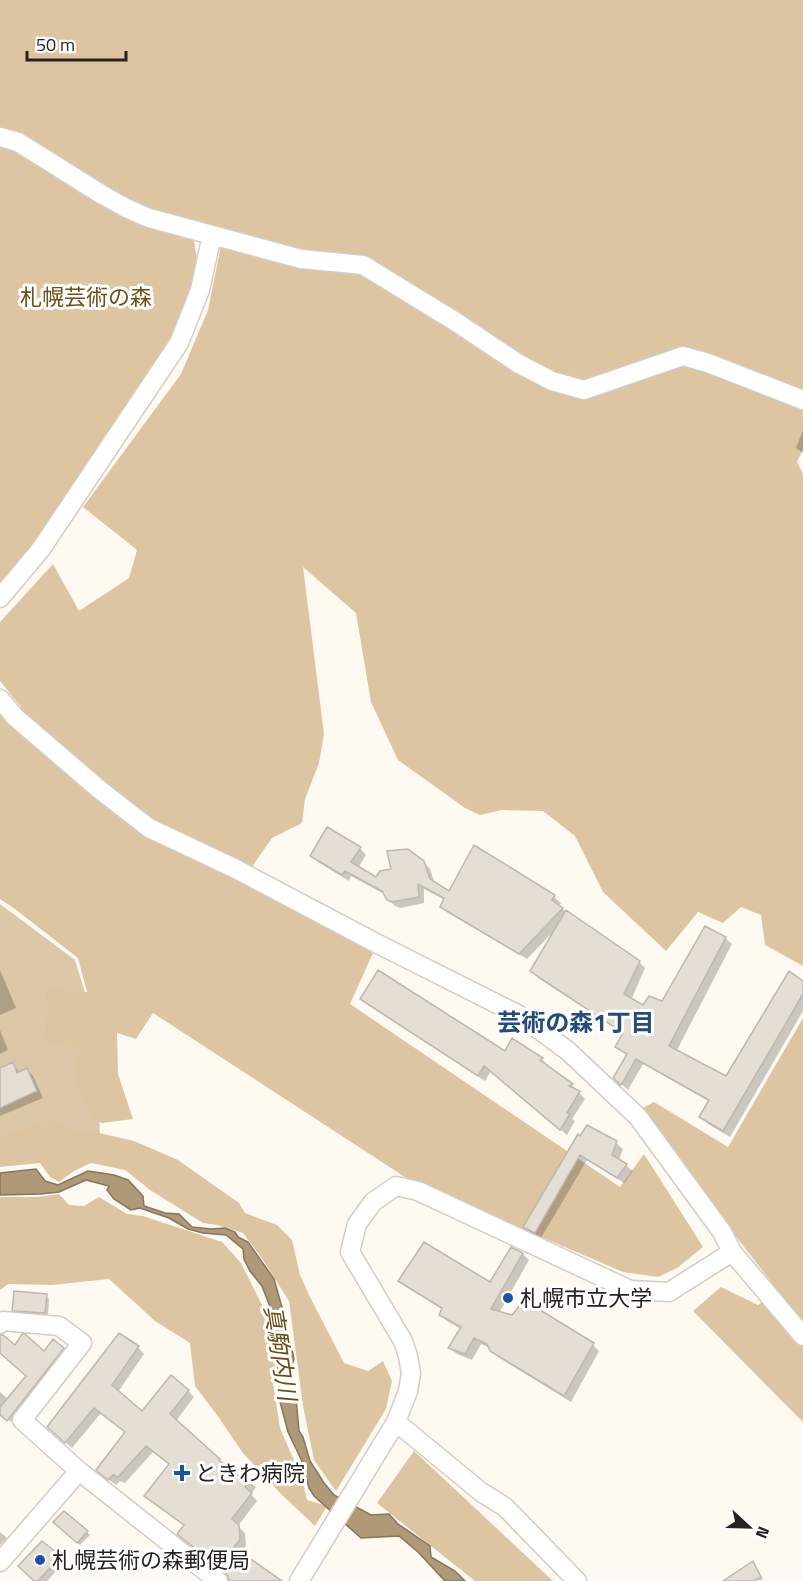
<svg xmlns="http://www.w3.org/2000/svg" width="803" height="1581" font-family="'Titillium Web','Noto Sans JP',sans-serif">
	<style>
		.green { fill: #ddc7a9 }
		.forest { fill: #ddc5a2 }
		.water { fill: #b09977; stroke: #86755d; stroke-width: 1.5 }
		.shadow { fill: #0003 }
		.building { fill: #e5ded4; stroke: #beb7ad; stroke-width: 1.5 }
		.lines { fill: none; stroke-linecap: round; stroke-linejoin: round }
		.minor-casing { stroke: #d3cdc3; stroke-width: 21 }
		.minor { stroke: #fff; stroke-width: 18 }
		.poi-dot { fill: #1755a6; stroke: #fff; stroke-width: 2 }
		.labels { text-anchor: middle; dominant-baseline: central; stroke-width: 6; stroke-linejoin: round; paint-order: stroke }
		.park-label { font-size: 22px; fill: #6f4e14; stroke: #fff }
		.poi-label { font-size: 22px; fill: #25221f; stroke: #fff; text-anchor: start }
		.neighbourhood-label { font-size: 24px; font-weight: bold; fill: #244b80; stroke: #fff }
		.water-label { font-size: 24px; font-style: italic; fill: #6d4c11; stroke: #fff }
	</style>
	<rect width="100%" height="100%" fill="#fef9f1"/>
	<path class="green" d="M 0,904 L 75,960 L 86,996 L 98,1067 L 100,1143 L 0,1154 Z"/>
	<path class="forest" d="M 0,0 L 803,0 L 803,449 L 797,462 L 803,474 L 803,966 L 765,945 L 761,915 L 741,907 L 723,923 L 698,912 L 666,951 L 603,892 L 575,836 L 543,811 L 502,810 L 480,815 L 465,808 L 398,760 L 371,702 L 356,613 L 303,567 L 324,734 L 319,763 L 305,799 L 302,823 L 272,838 L 242,881 L 373,953 L 350,1004 L 620,1187 L 644,1154 L 703,1247 L 677,1268 L 658,1277 L 623,1272 L 411,1181 L 153,1013 L 136,1039 L 117,1033 L 118,1074 L 133,1119 L 102,1123 L 95,1120 L 81,1093 L 73,1068 L 78,1056 L 67,1046 L 45,1040 L 47,1016 L 46,989 L 87,992 L 78,958 L 15,909 L 0,899 L 0,714 L 21,707 L 0,681 L 0,622 L 53,564 L 79,611 L 129,578 L 137,550 L 83,507 L 181,374 L 208,310 L 224,230 L 135,205 L 23,133 L 0,128 Z
		M 0,143 L 15,147 L 81,194 L 194,241 L 199,272 L 169,345 L 24,561 L 0,589 Z
		M 803,1018 L 803,1422 L 693,1311 L 721,1287 L 758,1305 L 778,1291 L 639,1110 L 654,1102 L 728,1147 Z
		M 51,1119 L 78,1134 L 95,1132 L 134,1141 L 178,1160 L 239,1203 L 245,1213 L 277,1225 L 292,1240 L 300,1275 L 310,1297 L 344,1363 L 368,1371 L 383,1361 L 392,1381 L 386,1409 L 336,1491 L 314,1460 L 303,1406 L 289,1301 L 263,1260 L 243,1233 L 217,1225 L 203,1223 L 150,1190 L 125,1170 L 91,1163 L 74,1171 L 59,1182 L 50,1177 L 40,1163 L 0,1167 L 0,1137 Z
		M 59,1194 L 69,1205 L 84,1206 L 99,1197 L 127,1214 L 143,1216 L 222,1242 L 241,1263 L 265,1311 L 277,1345 L 273,1384 L 280,1428 L 302,1479 L 307,1500 L 327,1506 L 315,1526 L 282,1495 L 243,1453 L 217,1415 L 195,1386 L 190,1343 L 155,1321 L 109,1279 L 52,1285 L 8,1284 L 0,1290 L 0,1197 L 38,1197 Z
		M 414,1451 L 553,1581 L 475,1581 L 377,1503 Z"/>
	<path class="water" d="M 36,1169 L 45,1181 L 58,1185 L 88,1171 L 114,1175 L 128,1180 L 143,1196 L 144,1206 L 165,1213 L 179,1214 L 192,1227 L 211,1229 L 225,1228 L 235,1232 L 238,1237 L 248,1242 L 274,1279 L 287,1325 L 294,1359 L 288,1376 L 296,1398 L 299,1431 L 303,1437 L 310,1461 L 324,1483 L 334,1495 L 371,1515 L 389,1514 L 398,1524 L 430,1546 L 431,1557 L 455,1571 L 465,1581 L 445,1581 L 418,1552 L 399,1536 L 361,1538 L 314,1496 L 309,1488 L 301,1459 L 288,1432 L 280,1402 L 277,1360 L 281,1348 L 276,1336 L 274,1317 L 262,1286 L 250,1271 L 244,1259 L 243,1249 L 226,1235 L 203,1233 L 188,1229 L 169,1218 L 140,1208 L 131,1210 L 114,1199 L 107,1190 L 109,1186 L 86,1180 L 59,1192 L 40,1194 L 0,1195 L 0,1173 Z"/>
	<path class="shadow" d="M 803,430 L 803,453 L 796,448 Z
		M 474,847 L 554,897 L 561,903 L 559,906 L 566,912 L 639,962 L 645,968 L 631,1000 L 644,1007 L 662,1003 L 725,938 L 732,944 L 676,1052 L 726,1078 L 803,983 L 803,1011 L 730,1137 L 708,1124 L 701,1117 L 710,1102 L 643,1064 L 628,1090 L 615,1078 L 628,1056 L 616,1047 L 624,1034 L 538,978 L 532,971 L 554,931 L 527,959 L 448,913 L 442,906 L 445,900 L 424,889 L 424,903 L 400,908 L 395,906 L 388,899 L 386,895 L 351,876 L 349,881 L 318,862 L 312,855 L 360,848 L 366,855 L 358,868 L 376,879 L 423,862 L 430,869 L 435,884 L 449,894 Z
		M 0,970 L 16,1008 L 0,1015 Z
		M 362,999 L 506,1053 L 542,1059 L 548,1065 L 546,1066 L 572,1085 L 585,1099 L 572,1119 L 575,1121 L 567,1135 L 491,1071 L 485,1081 L 368,1005 Z
		M 0,1030 L 8,1050 L 0,1054 Z
		M 13,1064 L 20,1073 L 27,1070 L 33,1076 L 43,1098 L 0,1116 L 0,1070 Z
		M 578,1137 L 616,1143 L 623,1149 L 619,1160 L 633,1171 L 624,1183 L 587,1160 L 541,1238 L 531,1233 L 524,1227 Z
		M 512,1249 L 523,1254 L 529,1260 L 499,1313 L 593,1345 L 599,1351 L 571,1402 L 498,1357 L 490,1348 L 481,1344 L 472,1360 L 457,1354 L 450,1348 L 461,1329 L 447,1321 L 441,1314 L 443,1310 L 406,1287 L 400,1281 L 491,1284 Z
		M 46,1296 L 49,1299 L 48,1316 L 17,1313 L 14,1310 Z
		M 0,1339 L 15,1347 L 44,1353 L 63,1349 L 66,1352 L 11,1422 L 0,1413 L 0,1392 L 8,1399 L 27,1376 L 0,1351 Z
		M 138,1347 L 144,1354 L 118,1392 L 142,1413 L 188,1391 L 194,1397 L 176,1421 L 240,1479 L 243,1475 L 256,1487 L 251,1494 L 257,1501 L 238,1526 L 245,1533 L 246,1546 L 240,1553 L 279,1581 L 230,1581 L 230,1576 L 185,1526 L 152,1502 L 146,1496 L 170,1465 L 153,1452 L 125,1483 L 120,1481 L 116,1485 L 105,1477 L 127,1433 L 101,1413 L 72,1448 L 55,1433 Z
		M 55,1522 L 87,1532 L 90,1535 L 80,1545 Z
		M 0,1532 L 7,1538 L 0,1545 Z
		M 42,1543 L 65,1562 L 47,1581 L 35,1581 Z
		M 753,1563 L 763,1580 L 733,1581 Z"/>
	<path class="building" d="M 327,827 L 361,847 L 351,862 L 376,877 L 380,871 L 391,869 L 387,851 L 408,849 L 424,861 L 430,879 L 449,891 L 474,845 L 555,895 L 552,900 L 563,908 L 519,954 L 440,907 L 444,898 L 418,884 L 419,897 L 392,902 L 387,900 L 382,891 L 345,871 L 342,875 L 310,856 Z
		M 566,910 L 640,961 L 624,994 L 643,1005 L 649,996 L 662,1001 L 705,926 L 726,937 L 669,1046 L 726,1076 L 789,971 L 803,981 L 803,994 L 723,1131 L 699,1117 L 709,1100 L 636,1059 L 621,1085 L 613,1078 L 627,1054 L 615,1047 L 623,1033 L 530,971 Z
		M 378,970 L 505,1051 L 512,1038 L 543,1058 L 540,1060 L 573,1084 L 569,1086 L 580,1091 L 567,1113 L 570,1114 L 560,1130 L 484,1066 L 478,1076 L 360,999 Z
		M 13,1062 L 17,1073 L 27,1068 L 37,1091 L 0,1108 L 0,1068 Z
		M 587,1125 L 617,1141 L 612,1155 L 627,1164 L 617,1178 L 580,1155 L 535,1233 L 523,1227 L 578,1134 L 580,1136 Z
		M 424,1242 L 490,1282 L 511,1247 L 523,1253 L 491,1309 L 512,1315 L 524,1300 L 594,1343 L 564,1396 L 490,1351 L 487,1344 L 474,1338 L 465,1354 L 448,1348 L 461,1327 L 439,1315 L 442,1308 L 398,1281 Z
		M 14,1291 L 47,1294 L 45,1313 L 12,1311 Z
		M 119,1333 L 139,1346 L 112,1385 L 142,1411 L 171,1375 L 189,1390 L 170,1414 L 220,1459 L 219,1460 L 240,1477 L 243,1473 L 250,1479 L 245,1487 L 252,1493 L 232,1519 L 239,1525 L 240,1539 L 234,1547 L 282,1581 L 229,1581 L 228,1576 L 225,1572 L 177,1534 L 184,1525 L 144,1496 L 169,1464 L 146,1446 L 118,1477 L 113,1475 L 108,1480 L 96,1470 L 125,1432 L 94,1408 L 65,1443 L 47,1427 Z
		M 22,1334 L 25,1334 L 44,1351 L 53,1339 L 64,1348 L 7,1421 L 0,1415 L 0,1407 L 26,1376 L 0,1353 L 0,1335 L 3,1335 L 15,1345 Z
		M 64,1511 L 88,1531 L 77,1543 L 53,1522 Z
		M 42,1541 L 61,1556 L 38,1581 L 34,1581 L 18,1566 Z
		M 753,1561 L 761,1577 L 754,1581 L 723,1581 Z"/>
	<g class="lines">
		<g class="minor-casing">
			<path id="minor" d="M 0,137 L 18,142 L 101,194 L 126,208 L 149,218 L 301,259 L 363,265 L 456,322 L 519,364 L 552,381 L 584,390 L 683,356 L 708,363 L 803,400
				M 0,598 L 41,549 L 179,343 L 200,290 L 212,235
				M 0,699 L 15,717 L 100,790 L 149,828 L 234,868 L 378,944 L 519,1015 L 568,1051 L 638,1117 L 722,1232 L 732,1252 L 803,1336
				M 0,1324 L 3,1321 L 59,1326 L 82,1343 L 22,1420 L 79,1471 L 218,1581
				M 396,1422 L 481,1492 L 505,1507 L 577,1581
				M 0,1562 L 79,1471
				M 299,1581 L 396,1422 L 408,1391 L 411,1373 L 408,1356 L 403,1341 L 350,1252 L 357,1224 L 373,1202 L 396,1186 L 418,1191 L 630,1290 L 669,1292 L 732,1252"/>
		</g>
		<use href="#minor" class="minor"/>
	</g>
	<g class="poi-dot">
		<circle cx="508" cy="1298" r="6"/>
		<path d="M179 1464h6v6h6v6h-6v6h-6v-6h-6v-6h6z"/>
		<circle cx="40" cy="1560" r="6"/>
	</g>
	<g class="labels">
		<g class="park-label">
			<text x="86" y="297">札幌芸術の森</text>
		</g>
		<g class="poi-label">
			<text x="520" y="1298">札幌市立大学</text>
			<text x="195" y="1473">ときわ病院</text>
			<text x="52" y="1560">札幌芸術の森郵便局</text>
		</g>
		<g class="neighbourhood-label">
			<text x="576" y="1022">芸術の森1丁目</text>
		</g>
		<g class="water-label">
			<text transform="translate(281 1353) rotate(81)">真駒内川</text>
		</g>
	</g>
	<g transform="translate(749 1527) rotate(112)" stroke="#ffffff" stroke-width="4.5" paint-order="stroke">
	<path d="M0-4.5L10 22L0 15L-10 22Z" fill="#25221f"/>
	<text y="-9" font-size="16" font-weight="bold" text-anchor="middle" fill="#25221f">N</text>
	</g>
	<path d="M27 51v9h99v-9" fill="none" stroke="#25221f" stroke-width="3"/>
	<text x="36" y="51" font-size="18" fill="#25221f" stroke="#ffffff" stroke-width="4.5" paint-order="stroke">50 m</text>
</svg>
